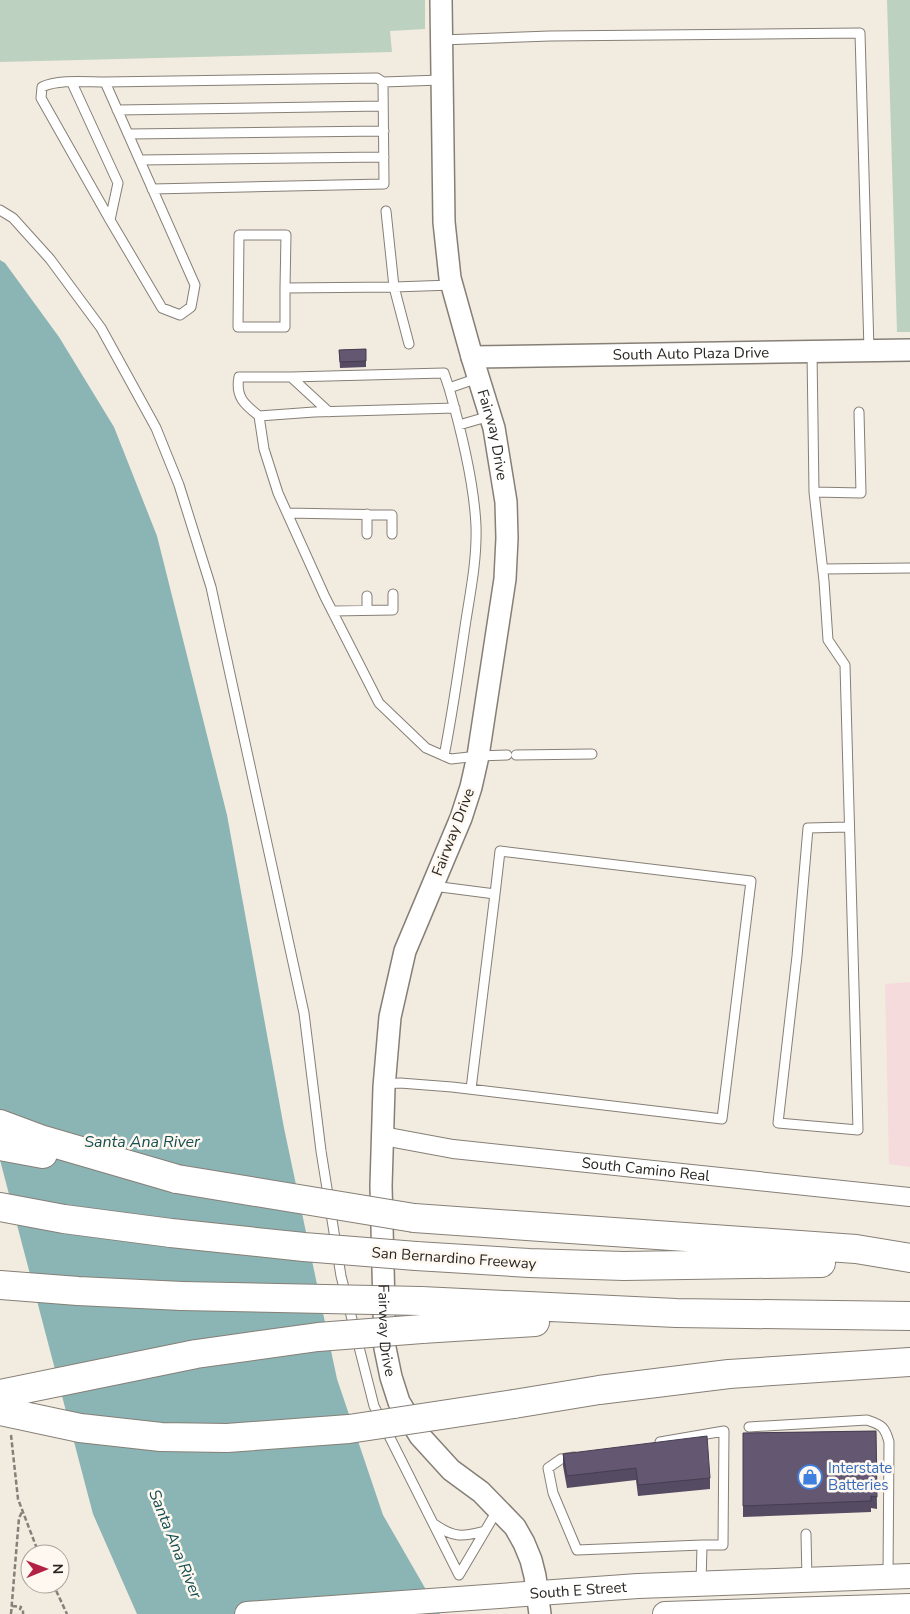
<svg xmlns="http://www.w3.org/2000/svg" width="910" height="1614" font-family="'Nunito Sans',sans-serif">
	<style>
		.commercial { fill: #f6dbdc }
		.green { fill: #bdd1c1 }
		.water { fill: #8bb4b5 }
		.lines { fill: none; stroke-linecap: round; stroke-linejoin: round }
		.service-casing { stroke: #867f76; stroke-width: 11 }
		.minor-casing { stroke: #867f76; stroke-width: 20 }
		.tertiary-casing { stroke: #867f76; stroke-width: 24 }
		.secondary-casing { stroke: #867f76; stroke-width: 26 }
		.motorway-casing { stroke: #867f76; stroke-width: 30 }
		.path { stroke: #858079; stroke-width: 2.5; stroke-dasharray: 5 2.5; stroke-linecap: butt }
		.service { stroke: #fff; stroke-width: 9 }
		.minor { stroke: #fff; stroke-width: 18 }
		.tertiary { stroke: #fff; stroke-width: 21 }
		.secondary { stroke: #fff; stroke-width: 24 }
		.motorway { stroke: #fff; stroke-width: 28 }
		.motorway-bridge-casing { stroke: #867f76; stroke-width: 30; stroke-linecap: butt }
		.motorway-bridge { stroke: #fff; stroke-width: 28 }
		.wall { fill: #554b62 }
		.building { fill: #635772; stroke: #453d50 }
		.labels { text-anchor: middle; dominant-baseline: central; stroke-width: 5; stroke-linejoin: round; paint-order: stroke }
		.street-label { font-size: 15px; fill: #2a2723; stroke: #fef8f0 }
		.shop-label { font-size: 15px; fill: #366cbe; stroke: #fef8f0; text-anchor: start }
		.water-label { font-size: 16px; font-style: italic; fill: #134f52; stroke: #fef8f0 }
	</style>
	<rect width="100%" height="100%" fill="#f2ebe0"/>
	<path class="commercial" d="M 910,982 L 910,1167 L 889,1164 L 885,984 Z"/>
	<path class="green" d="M 0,0 L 425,0 L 425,29 L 390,31 L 392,52 L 0,62 Z
		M 887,0 L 910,0 L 910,332 L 897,332 Z"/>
	<path class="water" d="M 0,260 L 5,263 L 59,337 L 114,427 L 157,536 L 227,815 L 284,1128 L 337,1379 L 383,1515 L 440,1614 L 137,1614 L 93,1514 L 0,1160 Z"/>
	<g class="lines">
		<g class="service-casing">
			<path id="service" d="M 441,40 L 550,36 L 860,33 L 869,350
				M 105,82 L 195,285 L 191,307 L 180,315 L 162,308 L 110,220 L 41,98 L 42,87 C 58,79 87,82 105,82 L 377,78 L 383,82 L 441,80
				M 72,83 L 118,183 L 110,220
				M 117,110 L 383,106
				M 128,134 L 384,131
				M 140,160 L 384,157
				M 152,189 L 384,184 L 383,82
				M 0,210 L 13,218 L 50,259 L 101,328 L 156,428 L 179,485 L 211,587 L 304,1013 L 321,1151 L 341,1276 L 374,1406 L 459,1575 L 498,1509
				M 285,288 L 285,327 L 238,327 L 239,235 L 286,235 L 285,288 L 394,287 L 386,211
				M 409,344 L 394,287 L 452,285
				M 812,352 L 814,492 L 824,581 L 828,640 L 845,665 L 858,1130 L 778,1123 L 797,956 L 808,828 L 848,827
				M 291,377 L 444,373 L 449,388
				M 455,408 L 314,412 L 259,416 L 264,449 L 278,493 L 325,597 L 379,703 L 426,748 L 451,759 L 478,756 L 507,755
				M 259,416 C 245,405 235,397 239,377 L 291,377 L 329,412
				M 459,425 L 490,416
				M 814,492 L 861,493 L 859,412
				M 287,513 L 392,515 L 392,534
				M 367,514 L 367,534
				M 823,569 L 910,568
				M 367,596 L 367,610
				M 332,611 L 393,610 L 393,594
				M 516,755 L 592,754
				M 444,756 C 453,711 459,666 466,620 C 471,589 477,558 476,526 C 474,481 461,430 449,388 L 478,378
				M 384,1084 L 400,1083 L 452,1087 L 722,1119 L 751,881 L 500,851 L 495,894 L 433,886
				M 471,1089 L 495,894
				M 749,1427 L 867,1420 C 882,1425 885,1427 889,1442 L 888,1576
				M 660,1442 L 724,1431 L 723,1545 L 702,1545
				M 574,1457 L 561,1459 L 548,1468 L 553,1493 L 577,1550 L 702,1545 L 701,1584
				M 434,1524 C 454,1538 462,1537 485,1531
				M 806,1534 L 807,1579"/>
		</g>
		<g class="minor-casing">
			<g id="minor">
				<path id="s1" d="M 383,1136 L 453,1149 L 910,1197"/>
			</g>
		</g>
		<g class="tertiary-casing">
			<g id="tertiary">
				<path id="s2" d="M 441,0 L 444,222 L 450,278 L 472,357 L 494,428 L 506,502 L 507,538 L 505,579 L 478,756 L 471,787 L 461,818 L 405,951 L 390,1017 L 384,1087 L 381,1186 L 385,1348 L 391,1377 L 399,1402 L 420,1436 L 451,1470 L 481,1492 L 515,1527 L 524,1543 L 531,1560 L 535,1576 L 540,1614"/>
				<path id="s3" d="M 472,357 L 910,350"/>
			</g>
		</g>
		<g class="secondary-casing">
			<g id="secondary">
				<path id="s4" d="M 247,1614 L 638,1586 L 910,1576"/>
				<path d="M 665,1614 L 910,1606"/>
			</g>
		</g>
		<g class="motorway-casing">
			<path id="motorway" d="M 0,1124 L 43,1140 L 177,1179
				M 0,1146 L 43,1154
				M 0,1207 L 64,1219 L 171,1233
				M 414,1218 L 856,1249 L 910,1258
				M 416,1256 L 529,1263 L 624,1266 L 821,1263
				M 0,1285 L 78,1291 L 182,1296
				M 421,1301 L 676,1313 L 910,1316
				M 422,1329 L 535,1322
				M 514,1404 L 599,1390 L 729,1374 L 910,1362"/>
		</g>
		<path class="path" d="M 11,1435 L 18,1499 L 39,1554
			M 53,1584 L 67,1614
			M 12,1606 L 21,1607 L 20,1609 L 23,1610 L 23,1614
			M 11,1614 L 19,1518 L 22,1512"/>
		<use href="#service" class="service"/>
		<use href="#minor" class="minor"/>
		<use href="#tertiary" class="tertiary"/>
		<use href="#secondary" class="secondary"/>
		<use href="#motorway" class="motorway"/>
		<g class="motorway-bridge-casing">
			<path id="motorway-bridge" d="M 177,1179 L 414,1218
				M 171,1233 L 304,1247 L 416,1256
				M 182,1296 L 421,1301
				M 0,1394 L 196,1354 L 318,1337 L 422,1329
				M 0,1411 L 80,1428 L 161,1437 L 227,1438 L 349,1429 L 514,1404"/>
		</g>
		<use href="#motorway-bridge" class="motorway-bridge"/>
	</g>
	<path class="wall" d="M 366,349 L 366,367 L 340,368 L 339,350 Z
		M 876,1431 L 877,1509 L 871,1508 L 871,1512 L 743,1517 L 743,1433 Z
		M 563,1454 L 710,1478 L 710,1489 L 638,1496 L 636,1480 L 567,1488 L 563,1466 Z"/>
	<path class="building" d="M 366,349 L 366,361 L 340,362 L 339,350 Z
		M 876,1431 L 877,1497 L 871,1496 L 871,1501 L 743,1506 L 743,1433 Z
		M 707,1436 L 710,1478 L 638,1485 L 636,1468 L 567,1476 L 563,1454 Z"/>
	<defs>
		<g id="shop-ring" transform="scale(1.25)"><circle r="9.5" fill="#fef8f0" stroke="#3f7fe0" stroke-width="1.5"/><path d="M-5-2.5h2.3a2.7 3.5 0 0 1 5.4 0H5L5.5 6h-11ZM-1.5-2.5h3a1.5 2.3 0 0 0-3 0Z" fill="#3f7fe0"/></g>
	</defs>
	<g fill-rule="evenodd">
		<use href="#shop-ring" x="810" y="1477"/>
	</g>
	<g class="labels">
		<g class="street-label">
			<text stroke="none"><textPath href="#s3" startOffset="219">South Auto Plaza Drive</textPath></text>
			<text stroke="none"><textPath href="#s2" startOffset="441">Fairway Drive</textPath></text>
			<text transform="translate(453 832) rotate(-69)">Fairway Drive</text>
			<text stroke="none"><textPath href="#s1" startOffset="265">South Camino Real</textPath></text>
			<text transform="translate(454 1258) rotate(4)">San Bernardino Freeway</text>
			<text stroke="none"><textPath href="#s2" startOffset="1356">Fairway Drive</textPath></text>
			<text stroke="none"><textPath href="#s4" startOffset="332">South E Street</textPath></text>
		</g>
		<g class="shop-label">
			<text x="828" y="1468">Interstate<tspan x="828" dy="17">Batteries</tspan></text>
		</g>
		<g class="water-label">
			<text x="142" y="1142">Santa Ana River</text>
			<text transform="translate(175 1544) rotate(68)">Santa Ana River</text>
		</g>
	</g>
	<g transform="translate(45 1569) rotate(89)"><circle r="24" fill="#fef8f0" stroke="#a9a49e"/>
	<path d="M0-4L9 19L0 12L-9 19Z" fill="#b32144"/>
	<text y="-8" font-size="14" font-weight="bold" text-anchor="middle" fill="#2a2723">N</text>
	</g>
</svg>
